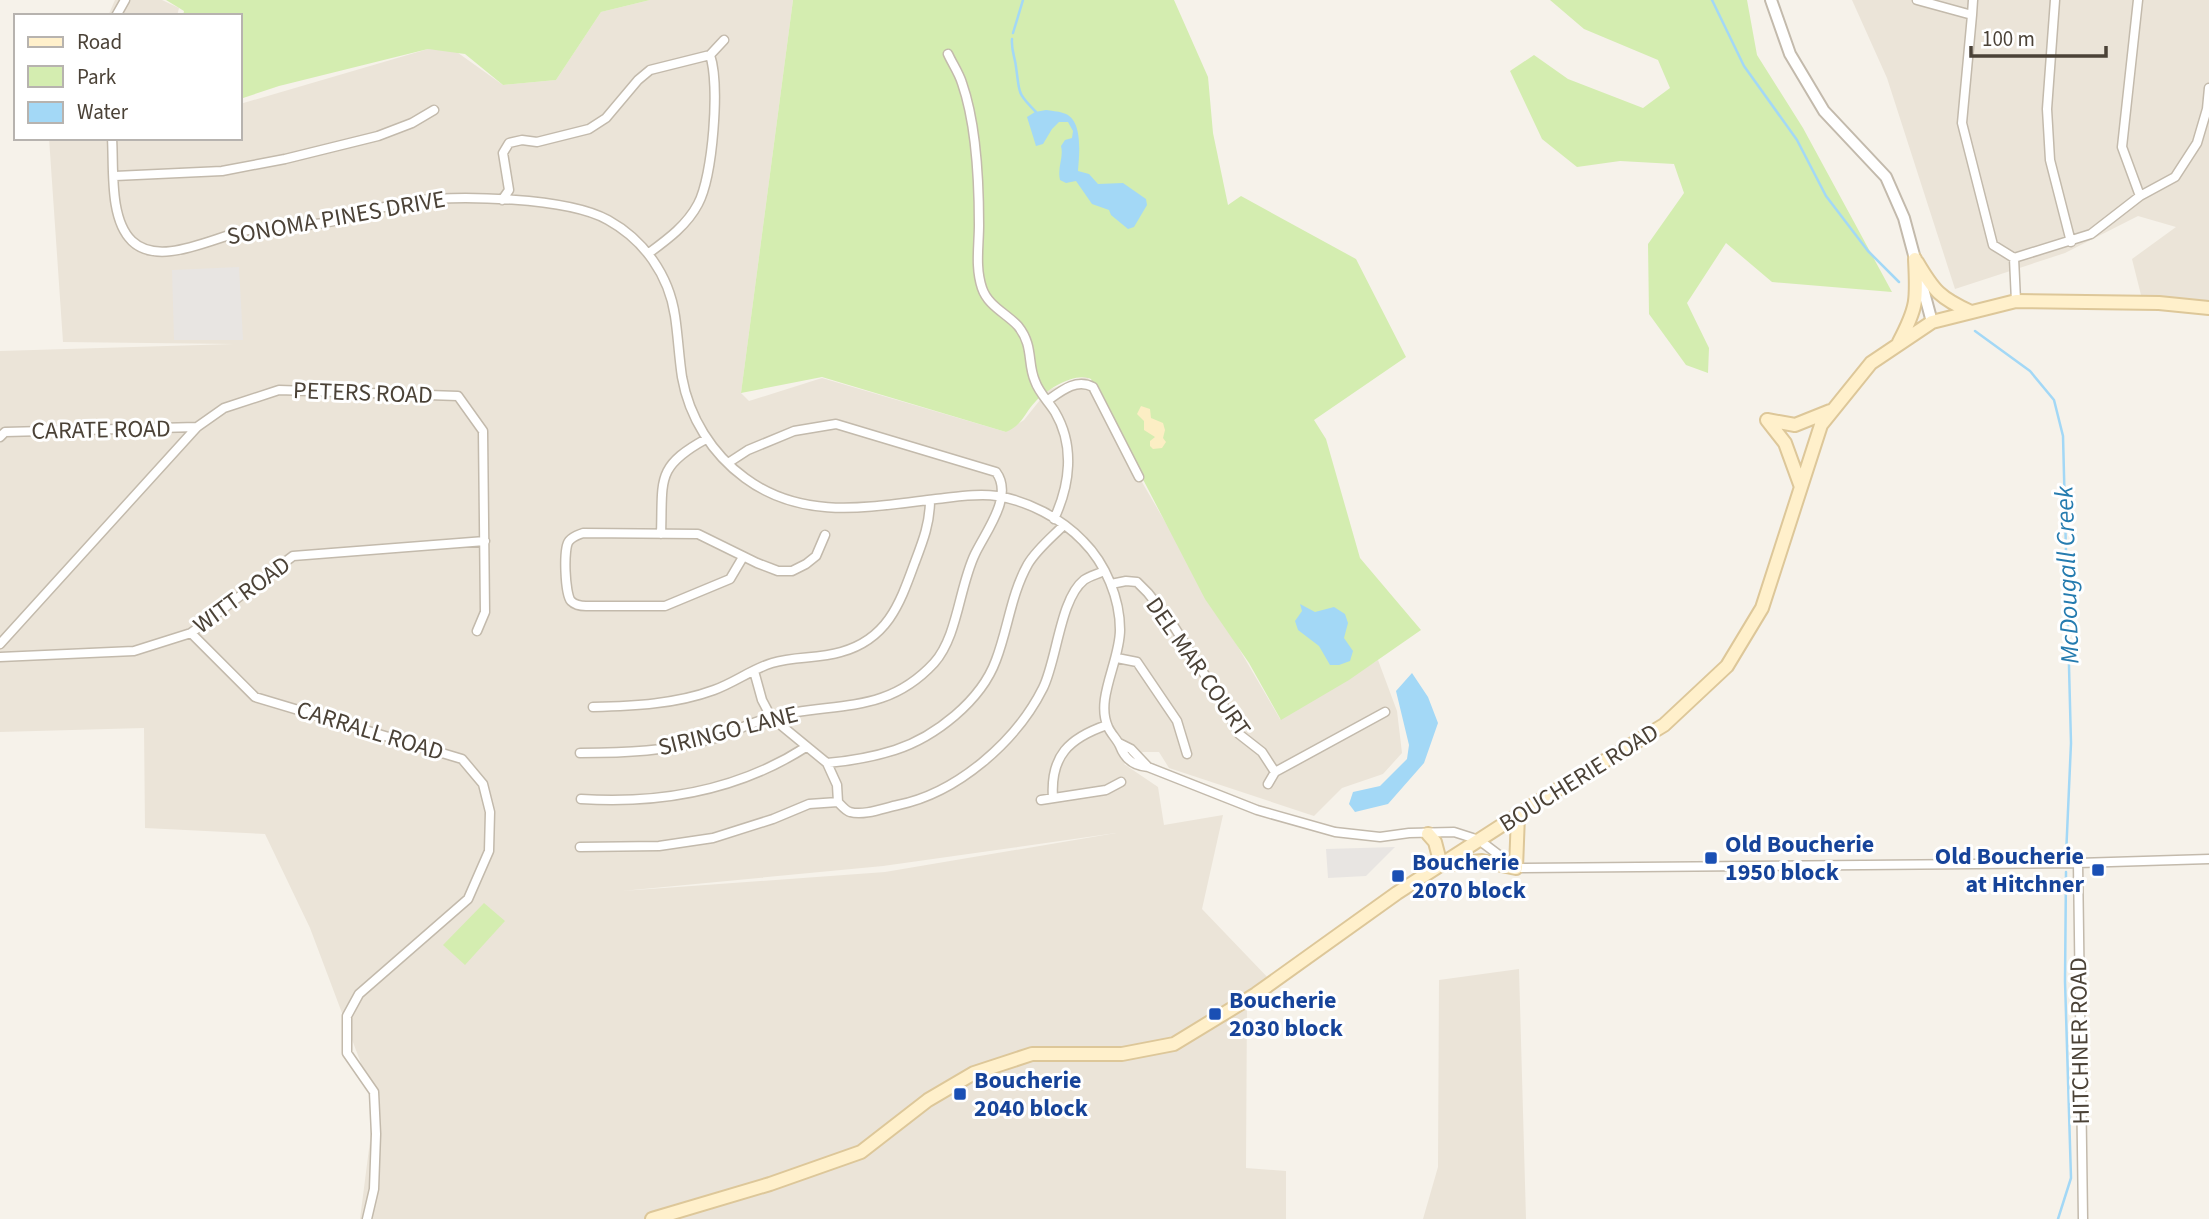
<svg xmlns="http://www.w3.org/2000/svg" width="2209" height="1219" font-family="'Source Sans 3',sans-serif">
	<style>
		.residential { fill: #ebe4d8; fill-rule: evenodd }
		.green { fill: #d4edb0 }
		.sand { fill: #fceec4 }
		.parking { fill: #e8e5e2 }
		.water { fill: #a3d8f6 }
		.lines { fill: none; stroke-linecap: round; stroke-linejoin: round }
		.stream { stroke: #a3d8f6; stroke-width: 2.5 }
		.minor-casing { stroke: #c3baac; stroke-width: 11 }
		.tertiary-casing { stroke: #c3baac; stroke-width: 14 }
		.secondary-casing { stroke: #ddc799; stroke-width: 16 }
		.minor { stroke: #fff; stroke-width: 8 }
		.tertiary { stroke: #fff; stroke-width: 10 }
		.secondary { stroke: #fff0cb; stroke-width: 12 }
		.transit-dot { fill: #1a4fb4; stroke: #fff; stroke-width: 2.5 }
		.labels { text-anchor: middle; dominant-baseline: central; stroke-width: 6; stroke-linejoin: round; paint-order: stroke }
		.street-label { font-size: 24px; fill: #4b4237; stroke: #fff }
		.transit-label { font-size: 24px; font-weight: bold; fill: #164399; stroke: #fff; text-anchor: start }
		.water-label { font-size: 26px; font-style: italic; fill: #247baf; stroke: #fff }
	</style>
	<rect width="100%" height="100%" fill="#f6f2ea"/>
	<path class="residential" d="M 115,0 L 162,0 L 179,8 L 177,16 L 108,16 Z
		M 650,0 L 793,0 L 741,393 L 749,401 L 822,378 L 1006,432 L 1024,420 L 1048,390 L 1087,376 L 1139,477 L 1280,719 L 1378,660 L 1397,711 L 1402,753 L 1383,774 L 1342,788 L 1314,816 L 1169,768 L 1159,752 L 1143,752 L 1124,764 L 1158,787 L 1164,825 L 1223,815 L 1202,909 L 1273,983 L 1247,999 L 1246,1168 L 1286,1171 L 1286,1219 L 360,1219 L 370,1141 L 371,1090 L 310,928 L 265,834 L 145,828 L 144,728 L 0,732 L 0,351 L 234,344 L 63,342 L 49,138 L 240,138 L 240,104 L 428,49 L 454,50 L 503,85 L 556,80 L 601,12 ZM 1116,833 L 885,872 L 622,891 L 883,866 Z
		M 1852,0 L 2209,0 L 2209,302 L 2141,295 L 2132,259 L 2176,227 L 2138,216 L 2065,253 L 1955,289 L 1887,78 Z
		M 1519,969 L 1526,1219 L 1423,1219 L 1438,1167 L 1439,980 Z"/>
	<path class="green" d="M 166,0 L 650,0 L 601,12 L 556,80 L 503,85 L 465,54 L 428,49 L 279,86 L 240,99 L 240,16 L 183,16 L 184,11 Z
		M 793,0 L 1174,0 L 1208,77 L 1213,133 L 1228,205 L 1241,196 L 1356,259 L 1406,357 L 1314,420 L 1326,439 L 1360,558 L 1421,630 L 1349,680 L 1281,720 L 1249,663 L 1205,599 L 1091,379 C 1075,372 1048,389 1036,401 C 1024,413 1024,424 1006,432 L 822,377 L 741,393 Z
		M 1550,0 L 1747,0 L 1757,55 L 1803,128 L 1892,292 L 1772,282 L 1726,243 L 1687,303 L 1709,348 L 1708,373 L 1686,365 L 1649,314 L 1648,244 L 1684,193 L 1674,164 L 1620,161 L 1577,167 L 1542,139 L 1510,71 L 1534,55 L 1568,79 L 1643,108 L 1670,88 L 1658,60 L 1584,29 Z
		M 484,903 L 505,921 L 465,965 L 443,945 Z"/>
	<path class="sand" d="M 1141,406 L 1150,409 L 1151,418 L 1163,423 L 1165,430 L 1163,438 L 1166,442 L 1162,448 L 1153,449 L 1150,446 L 1150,441 L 1155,437 L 1144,430 L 1144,421 L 1137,414 Z"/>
	<path class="parking" d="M 239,267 L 243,340 L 174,340 L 172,270 Z
		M 1395,847 L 1366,876 L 1328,878 L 1326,849 Z"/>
	<path class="water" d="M 1046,110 C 1051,111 1058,111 1063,113 C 1084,118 1079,156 1078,171 L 1089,174 L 1098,184 L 1123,183 L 1146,199 L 1147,205 L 1134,227 L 1128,229 L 1111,215 L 1109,210 L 1092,204 L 1076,181 L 1066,183 L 1060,180 C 1057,167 1064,158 1061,146 L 1065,140 L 1072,138 L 1073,131 L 1068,122 L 1059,122 L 1052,129 L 1043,144 L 1036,146 L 1027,117 L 1035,112 Z
		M 1300,604 L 1315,612 L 1334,607 L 1345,614 L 1348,623 L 1344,638 L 1353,651 L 1350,661 L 1339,665 L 1330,665 L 1319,646 L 1298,630 L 1295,621 L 1302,611 Z
		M 1412,673 L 1428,697 L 1438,723 L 1424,763 L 1388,804 L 1355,812 L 1349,804 L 1353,792 L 1380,786 L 1407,759 L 1409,745 L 1396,691 Z"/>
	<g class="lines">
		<path class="stream" d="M 1712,0 L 1744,66 L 1797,140 L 1826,196 L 1868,251 L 1899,282
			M 1013,33 L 1023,0
			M 1012,39 C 1011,50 1015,57 1016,67 C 1020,93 1016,92 1036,112
			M 1975,331 L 2030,371 L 2054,400 L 2063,436 L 2071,743 L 2066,856
			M 2058,1219 L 2071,1178 L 2065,981 L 2066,872"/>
		<g class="minor-casing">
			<path id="minor" d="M 1917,0 L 1972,15 L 1962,123 L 1993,245 L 2014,258 L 2091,234 L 2140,196 L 2175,177 L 2197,143 L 2207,109 L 2209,88
				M 2055,0 L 2047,109 L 2050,160 L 2071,242
				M 2138,0 L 2122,147 L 2140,196
				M 1972,15 L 1973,0
				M 116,16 L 125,0
				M 948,54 C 952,63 959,73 962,83 C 976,123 979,182 979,225 C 979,246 975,267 982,288 C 988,306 1006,313 1018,326 C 1034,346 1027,363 1035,381 C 1039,393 1049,402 1055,412 C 1075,446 1070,485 1054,519
				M 710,55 L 724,40
				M 112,138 C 114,168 109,219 132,241 C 160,268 215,236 248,230 C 273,225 299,227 324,223 C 354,218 382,205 412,201 C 459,195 567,197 608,220 C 644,240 669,275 675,316 C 678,336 679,357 682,377 C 689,417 712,454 745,478 C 803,521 869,507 936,499 C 956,497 977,493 997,496 C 1028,501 1061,518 1083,541 C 1106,564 1120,599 1120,630 C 1120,661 1095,699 1108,727 C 1111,734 1117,739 1120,746 C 1125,759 1133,766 1148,767 L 1257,810 L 1335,832 L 1380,837 L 1409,833 L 1454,832 L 1479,840 L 1516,868 L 2078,863 L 2209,859
				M 115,176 L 222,171 L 285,159 L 378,136 L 412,123 L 434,110
				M 502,200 L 509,190 L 503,153 L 509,143 L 522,140 L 537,142 L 589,129 L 606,118 L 638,80 L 650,70 L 710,55 C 720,84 713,176 698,204 C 687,225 668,239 649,253
				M 2014,258 L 2016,301
				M 1047,401 C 1061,391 1076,378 1093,387 L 1139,477
				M 0,437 L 5,432 L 197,427
				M 661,534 C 663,480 655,467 706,439
				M 743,557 L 730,579 L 665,606 L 586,606 C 581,606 575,605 571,601 C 565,594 563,548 569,541 C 573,536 578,535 583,533 L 698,534 L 757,563 L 778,571 L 792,571 L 806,564 L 816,556 L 825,535
				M 1111,584 L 1126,581 L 1137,582 L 1148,593 L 1173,625 L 1219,697 L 1239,734 L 1262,752 L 1275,772
				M 191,633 L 255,697 L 462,759 L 483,784 L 490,812 L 489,851 L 468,899 L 359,994 L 347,1016 L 347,1053 L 374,1092 L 376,1134 L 374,1189 L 367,1219
				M 0,644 L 197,427 L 224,408 L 279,390 L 458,396 L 483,431 L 485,612 L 477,631
				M 0,657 L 134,651 L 191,633 L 293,556 L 485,541
				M 1117,658 L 1137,662 L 1177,721 L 1187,754
				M 754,671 L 762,700 L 771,717 L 827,763 L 837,785 L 838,802
				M 593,707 C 634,706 676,704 714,690 C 734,683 752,669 772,663 C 795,656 818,659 841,652 C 888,639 900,603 915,562 C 923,541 930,523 930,500
				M 1119,743 L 1131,749 L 1148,767
				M 580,753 C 626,753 668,751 712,739 C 732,733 751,722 772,717 C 834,701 885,716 934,663 C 958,636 959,587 975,554 C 986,531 1014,496 996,472 L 836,424 L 794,431 L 748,450 L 728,463
				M 827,763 C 850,761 873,757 895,750 C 935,737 981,701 996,660 C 1008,629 1011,594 1028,564 C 1037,549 1052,537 1064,525
				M 1268,784 L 1275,772 L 1385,712
				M 1053,798 C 1050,756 1069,738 1107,725
				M 581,799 C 660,804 739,790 806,747
				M 1041,800 L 1106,790 L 1121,782
				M 580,847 L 659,846 L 713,838 L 773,819 L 809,804 L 838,802 C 841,805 846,811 850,812 C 864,816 884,808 898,805 C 957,793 1016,742 1043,688 C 1057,660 1060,599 1084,580 C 1089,576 1098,574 1104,571
				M 2078,863 L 2083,1219"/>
		</g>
		<g class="tertiary-casing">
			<path id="tertiary" d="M 1771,0 L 1790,54 L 1824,111 L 1886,177 L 1904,218 L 1932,322"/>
		</g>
		<g class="secondary-casing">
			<path id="secondary" d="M 1917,262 C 1934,291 1940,298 1971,312
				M 1899,342 C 1918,306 1917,299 1915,259
				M 1767,420 L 1785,443 L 1801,487
				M 1767,420 L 1795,425 L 1830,411
				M 1428,834 L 1435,842 L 1441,865
				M 1444,865 L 1482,861 L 1516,868 L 1518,815
				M 652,1219 L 770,1184 L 861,1152 L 928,1100 L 974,1073 L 1032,1054 L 1122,1054 L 1174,1044 L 1256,994 L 1397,893 L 1555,791 L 1664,725 L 1727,666 L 1762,608 L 1821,425 L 1871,363 L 1932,322 L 2016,301 L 2159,303 L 2209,308"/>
		</g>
		<use href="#minor" class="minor"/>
		<use href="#tertiary" class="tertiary"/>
		<use href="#secondary" class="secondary"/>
	</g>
	<g class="transit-dot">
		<rect x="1704" y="851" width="14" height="14" rx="3.5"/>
		<rect x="2091" y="863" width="14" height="14" rx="3.5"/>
		<rect x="1391" y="869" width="14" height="14" rx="3.5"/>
		<rect x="1208" y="1007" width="14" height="14" rx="3.5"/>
		<rect x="953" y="1087" width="14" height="14" rx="3.5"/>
	</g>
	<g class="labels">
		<g class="street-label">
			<text transform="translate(336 218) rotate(-10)">SONOMA PINES DRIVE</text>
			<text transform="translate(363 393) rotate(2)">PETERS ROAD</text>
			<text transform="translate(101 430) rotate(-1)">CARATE ROAD</text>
			<text transform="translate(242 595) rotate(-36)">WITT ROAD</text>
			<text transform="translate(1198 667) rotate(55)">DEL MAR COURT</text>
			<text transform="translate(370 731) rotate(17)">CARRALL ROAD</text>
			<text transform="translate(728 731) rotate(-14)">SIRINGO LANE</text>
			<text transform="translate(1579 778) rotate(-32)">BOUCHERIE ROAD</text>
			<text transform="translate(2080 1041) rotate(-91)">HITCHNER ROAD</text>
		</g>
		<g class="transit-label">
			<text x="1725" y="844">Old Boucherie<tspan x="1725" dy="28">1950 block</tspan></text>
			<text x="2084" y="856" text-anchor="end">Old Boucherie<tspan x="2084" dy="28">at Hitchner</tspan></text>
			<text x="1412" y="862">Boucherie<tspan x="1412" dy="28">2070 block</tspan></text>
			<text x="1229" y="1000">Boucherie<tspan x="1229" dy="28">2030 block</tspan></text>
			<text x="974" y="1080">Boucherie<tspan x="974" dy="28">2040 block</tspan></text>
		</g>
		<g class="water-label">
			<text transform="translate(2067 575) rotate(-92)">McDougall Creek</text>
		</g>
	</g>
	<rect x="14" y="14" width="228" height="126" fill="#ffffff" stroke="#b7b3af" stroke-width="2"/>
	<rect x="28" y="37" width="35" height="10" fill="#fff0cb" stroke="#b7b3af" stroke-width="2"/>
	<text x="77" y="49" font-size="21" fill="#4b4237">Road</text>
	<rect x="28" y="66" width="35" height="21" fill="#d4edb0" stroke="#b7b3af" stroke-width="2"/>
	<text x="77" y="84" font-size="21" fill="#4b4237">Park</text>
	<rect x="28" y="102" width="35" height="21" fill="#a3d8f6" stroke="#b7b3af" stroke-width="2"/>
	<text x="77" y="119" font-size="21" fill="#4b4237">Water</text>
	<path d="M1971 46v10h135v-10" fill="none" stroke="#4b4237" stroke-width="3.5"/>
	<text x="1982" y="46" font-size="21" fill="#4b4237" stroke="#ffffff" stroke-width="5" paint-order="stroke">100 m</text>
</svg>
